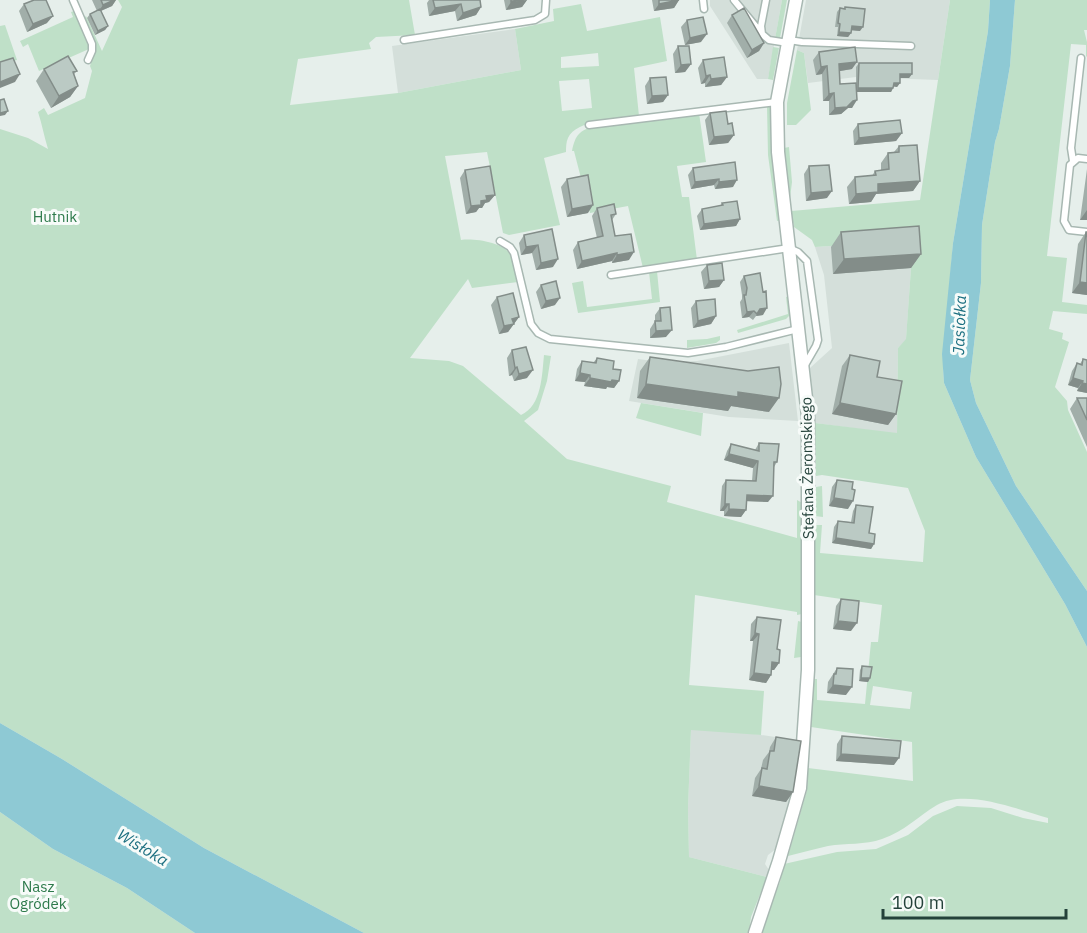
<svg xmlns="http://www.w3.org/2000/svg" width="1087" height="933" font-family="'IBM Plex Sans',sans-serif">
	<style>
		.built { fill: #d4dfda }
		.green { fill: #bfe0c8; fill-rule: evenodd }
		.water { fill: #8ec9d4 }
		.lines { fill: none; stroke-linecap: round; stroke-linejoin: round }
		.lane-casing { stroke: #a8b8b2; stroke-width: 9 }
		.street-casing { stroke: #a8b8b2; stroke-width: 15 }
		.lane { stroke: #fff; stroke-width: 6 }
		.street { stroke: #fff; stroke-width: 12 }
		.wall { fill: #a1aea9 }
		.shaded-wall { fill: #838d89 }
		.building { fill: #bbcac4; stroke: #838d89; stroke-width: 1.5 }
		.labels { text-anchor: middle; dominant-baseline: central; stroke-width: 6; stroke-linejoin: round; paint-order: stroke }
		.park-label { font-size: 15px; fill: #2d7a4b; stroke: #f7fbf9 }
		.street-label { font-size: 15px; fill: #24423a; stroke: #f7fbf9 }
		.water-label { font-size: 16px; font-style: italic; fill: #1c6f80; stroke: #f7fbf9 }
	</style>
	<rect width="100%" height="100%" fill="#e6efeb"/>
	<path class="built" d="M 710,0 L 782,0 L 768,79 L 757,79 L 710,6 Z
		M 806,0 L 950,0 L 938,80 L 856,77 L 808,83 L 804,53 L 797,50 Z
		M 515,29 L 521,70 L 398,93 L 392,46 Z
		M 909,241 L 911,268 L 906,340 L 898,348 L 897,434 L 815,423 L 810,368 L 832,348 L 824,275 L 815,247 Z
		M 789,343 L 798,421 L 729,417 L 629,401 L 638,359 L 661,362 L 697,361 Z
		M 691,729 L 741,732 L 795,740 L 798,756 L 793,794 L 776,849 L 768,855 L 765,864 L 769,870 L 767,877 L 689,857 L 688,808 Z"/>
	<path class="green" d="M 118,0 L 409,0 L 415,35 L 376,37 L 369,43 L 371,49 L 298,59 L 290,105 L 398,93 L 521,70 L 515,29 L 554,21 L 553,9 L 581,4 L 587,31 L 660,17 L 667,61 L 634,68 L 639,116 C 621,119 576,119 568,138 C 566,142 566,148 566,152 L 544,158 L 560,225 L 509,235 L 503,233 L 487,152 L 445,156 L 461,240 C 473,238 503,242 510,254 C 515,262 516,274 518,282 L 472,288 L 468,279 L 410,358 L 449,361 L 463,366 L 521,415 C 542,406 542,374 544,355 L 551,356 L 547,381 L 538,410 L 524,421 L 567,459 L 671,486 L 667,502 L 797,538 L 797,500 L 804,504 L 802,614 L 797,615 L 797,612 L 695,595 L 689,685 L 764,691 L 761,735 L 691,730 L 688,808 L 689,857 L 767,877 L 751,917 L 749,933 L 364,933 L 204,848 L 62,759 L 0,723 L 0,129 L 28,138 L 48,149 C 44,136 42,124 38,112 L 44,108 L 48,115 L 85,98 L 92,71 L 90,66 L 96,47 L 84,18 L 86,16 L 102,51 L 122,7 ZM 598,53 L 599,66 L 561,68 L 561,57 ZM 589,79 L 592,108 L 562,111 L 559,81 Z
		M 782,0 L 787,0 L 780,38 L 775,39 Z
		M 950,0 L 990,0 L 988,31 L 953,243 L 943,367 L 944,383 L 976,457 L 1065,604 L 1087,647 L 1087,933 L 759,933 L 780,882 L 784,864 L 837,852 L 876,849 L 908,835 L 933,816 L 957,806 L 991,808 L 1023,818 L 1048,823 L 1048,818 C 1019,810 966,788 937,805 C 917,817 905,831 882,839 C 865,845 846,843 828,846 C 814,849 801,853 788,856 L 807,790 L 808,768 L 913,781 L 912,742 L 811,727 L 813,679 L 817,679 L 817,700 L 865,704 L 871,642 L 878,642 L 882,605 L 814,595 L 815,525 L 822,525 L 820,553 L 923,562 L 925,531 L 908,488 L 822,475 L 816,476 L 815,423 L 897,433 L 898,348 L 906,339 L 911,268 L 909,241 L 815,247 L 812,240 L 794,227 L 791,211 L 920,200 ZM 873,686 L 912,692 L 910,709 L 870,705 Z
		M 1015,0 L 1087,0 L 1087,30 L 1084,30 L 1087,42 L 1087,56 L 1086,57 L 1086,45 L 1071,44 L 1047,256 L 1067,258 L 1062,302 L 1087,305 L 1087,314 L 1053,311 L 1049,329 L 1063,333 L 1062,339 L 1069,342 L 1055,387 L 1067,401 L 1068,410 L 1087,452 L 1087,591 L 1016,486 L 976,403 L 970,380 L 981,283 L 982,225 L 995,142 L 999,129 L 1010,66 Z
		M 74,11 L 85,33 L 89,49 L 39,71 L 28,44 L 23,47 L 20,41 L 73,17 L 71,12 Z
		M 5,25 L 17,60 L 0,65 L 0,26 Z
		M 773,47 L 779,48 L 773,80 L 768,79 Z
		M 797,50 L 804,53 L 811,110 L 796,125 L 787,125 L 787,103 Z
		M 767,106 L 773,108 L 781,220 L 777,221 L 768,155 Z
		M 699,113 L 706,162 L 677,166 L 682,197 L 689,197 L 697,260 L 643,268 L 628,206 L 590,213 L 574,151 L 572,151 C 575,137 578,131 592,127 Z
		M 789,147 L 792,182 L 790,198 L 784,148 Z
		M 657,271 L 660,302 L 578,313 L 572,283 L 583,281 L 587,307 L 652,299 L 649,272 Z
		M 789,296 L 790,315 L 786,319 L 738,333 L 737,330 L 788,314 L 786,297 Z
		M 720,336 L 720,340 L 716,343 L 687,348 L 687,340 L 707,339 Z
		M 641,403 L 703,413 L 701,436 L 636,418 Z
		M 822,486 L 823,517 L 815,516 L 816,487 Z
		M 798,621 L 802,622 L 801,657 L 794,658 Z
		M 0,812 L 53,849 L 127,888 L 195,933 L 0,933 Z"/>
	<path class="water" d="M 990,0 L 1015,0 L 1010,66 L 999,129 L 995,142 L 982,225 L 981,283 L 970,380 L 976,403 L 1016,486 L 1087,591 L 1087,647 L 1065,604 L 976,457 L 944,383 L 942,354 L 953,243 L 988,31 Z
		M 0,723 L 62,759 L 204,848 L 364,933 L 195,933 L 127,888 L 53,849 L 0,812 Z"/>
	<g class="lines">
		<g class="lane-casing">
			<path id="lane" d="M 73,0 L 92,44 L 92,51 L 88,60
				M 703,0 L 704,9
				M 734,0 L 762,34
				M 766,0 L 761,26 L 762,34 L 769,40 L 788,43
				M 404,40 L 535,20 L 545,14 L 546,0
				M 789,40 L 802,42 L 911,46
				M 589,125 L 777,102
				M 1087,159 L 1078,158 L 1070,165 L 1064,221 L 1069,230 L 1087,232
				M 1073,161 L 1071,148 L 1081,58
				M 500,241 L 510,247 L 514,253 L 531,324 L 538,333 L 550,339 L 688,353 L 726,347 L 798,329
				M 611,275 L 789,248 L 798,252 L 807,261 L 818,340 L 816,346 L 805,365"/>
		</g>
		<g class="street-casing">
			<path id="street" d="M 755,933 L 779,861 L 800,788 L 808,670 L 808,416 L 778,152 L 777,102 L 796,0"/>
		</g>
		<use href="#lane" class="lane"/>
		<use href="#street" class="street"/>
	</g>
	<path class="wall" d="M 92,0 L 116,0 L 112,6 L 101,11 L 108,26 L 105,30 L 95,35 L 87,18 L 90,14 L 97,11 Z
		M 429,0 L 480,0 L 481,7 L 476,15 L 457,21 L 455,11 L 429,16 L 427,3 Z
		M 504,0 L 527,0 L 522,7 L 506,10 Z
		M 652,0 L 679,0 L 674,8 L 654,11 Z
		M 24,4 L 47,23 L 27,32 L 19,11 Z
		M 845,7 L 860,31 L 851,30 L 851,33 L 848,37 L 837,36 L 838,27 L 835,27 L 837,12 L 840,8 L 844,8 Z
		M 732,15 L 764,43 L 759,51 L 747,58 L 727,23 Z
		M 687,20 L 701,42 L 685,45 L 681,27 Z
		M 678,46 L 691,64 L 685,72 L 675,73 L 673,54 Z
		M 819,52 L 852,69 L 840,71 L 840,84 L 856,83 L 856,67 L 859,63 L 912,74 L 909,78 L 900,78 L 900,83 L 897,87 L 893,86 L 893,88 L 891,92 L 857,92 L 852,108 L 848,108 L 841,114 L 829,115 L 829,101 L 823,101 L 822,74 L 816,75 L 813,60 Z
		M 703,60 L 727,77 L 721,85 L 705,87 L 705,83 L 701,84 L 698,68 Z
		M 44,69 L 77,71 L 74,74 L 78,86 L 70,97 L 51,108 L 36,81 Z
		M 650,78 L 668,95 L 663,102 L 647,104 L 645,86 Z
		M 710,113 L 728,124 L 734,135 L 728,143 L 709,145 L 705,120 Z
		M 858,124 L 902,133 L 896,141 L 854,145 L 853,131 Z
		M 899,146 L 920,181 L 913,191 L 876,194 L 871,202 L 849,204 L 847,187 L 855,177 L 872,176 L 875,171 L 881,170 L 881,163 L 888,153 L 894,152 Z
		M 735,162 L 733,187 L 715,189 L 714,185 L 691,189 L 688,175 L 693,168 Z
		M 809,166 L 827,198 L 806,201 L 804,174 Z
		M 1087,169 L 1087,220 L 1080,220 Z
		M 465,170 L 495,195 L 489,202 L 485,203 L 482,208 L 479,208 L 476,212 L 466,214 L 460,178 Z
		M 567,179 L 588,213 L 567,217 L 561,187 Z
		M 722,203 L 740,219 L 736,226 L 700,230 L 697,216 L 702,209 L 720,206 Z
		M 597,208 L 616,214 L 612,220 L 615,236 L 629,260 L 612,263 L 612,261 L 577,269 L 573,250 L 578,242 L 597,238 L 592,216 Z
		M 552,229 L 553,267 L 536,270 L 532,253 L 521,255 L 519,243 L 524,235 Z
		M 841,232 L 921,254 L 911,268 L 833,274 L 831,247 Z
		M 1086,232 L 1087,295 L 1072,293 L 1078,244 Z
		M 707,265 L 724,280 L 719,287 L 704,289 L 701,272 Z
		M 744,276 L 763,315 L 756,316 L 753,320 L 749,317 L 742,318 L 740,302 L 742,299 L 742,295 L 740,282 Z
		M 541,285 L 555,305 L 541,309 L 536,292 Z
		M 497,297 L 519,317 L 508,332 L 499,334 L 491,305 Z
		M 696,301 L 716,316 L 711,324 L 693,328 L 691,308 Z
		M 660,308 L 666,337 L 650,338 L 650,329 L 655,321 L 655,315 Z
		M 512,350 L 527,378 L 514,381 L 512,375 L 509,376 L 507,358 Z
		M 850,355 L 877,377 L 896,414 L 888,425 L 832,414 L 842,366 Z
		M 650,357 L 769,412 L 731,406 L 728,411 L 637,398 L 640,371 Z
		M 597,358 L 613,369 L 619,381 L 614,388 L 607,387 L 606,389 L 584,386 L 585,382 L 575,381 L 577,369 L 582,361 L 593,363 Z
		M 1083,359 L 1087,393 L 1077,391 L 1078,388 L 1068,385 L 1072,371 L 1077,363 L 1080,364 Z
		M 1077,398 L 1087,398 L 1087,447 L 1070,409 Z
		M 759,443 L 777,462 L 774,467 L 768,502 L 747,501 L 746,510 L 741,517 L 724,516 L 724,511 L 720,511 L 722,486 L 726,480 L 752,481 L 753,468 L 724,460 L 727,451 L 731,444 L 755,450 Z
		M 837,480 L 848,509 L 829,506 L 832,487 Z
		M 856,505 L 874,544 L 871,549 L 832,543 L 834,527 L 838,521 L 851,522 L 853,511 Z
		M 841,599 L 851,631 L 833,629 L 836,606 Z
		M 757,617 L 777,649 L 779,663 L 774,670 L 771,670 L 771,675 L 766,683 L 749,680 L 753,641 L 750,641 L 751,624 Z
		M 862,666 L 870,678 L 868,682 L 859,681 L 860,670 Z
		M 837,668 L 846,695 L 827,693 L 828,682 Z
		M 842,736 L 894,765 L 836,761 L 837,744 Z
		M 776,737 L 793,792 L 786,802 L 752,796 L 755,778 L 761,769 L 763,760 L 769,752 L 770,747 Z"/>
	<path class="shaded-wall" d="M 114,0 L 116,0 L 112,6 L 98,12 L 103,5 Z
		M 527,0 L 522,7 L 506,10 L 511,2 Z
		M 679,0 L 674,8 L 654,11 L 659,4 Z
		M 461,4 L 455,11 L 429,16 L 435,8 Z
		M 481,7 L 476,15 L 457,21 L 463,13 Z
		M 53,16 L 47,23 L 27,32 L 33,24 Z
		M 108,26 L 105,30 L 95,35 L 98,31 Z
		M 852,26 L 863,27 L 860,31 L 849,30 Z
		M 839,32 L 851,33 L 848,37 L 837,36 Z
		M 707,34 L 701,42 L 685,45 L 690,38 Z
		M 764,43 L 759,51 L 747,58 L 752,50 Z
		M 857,62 L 852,69 L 834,72 L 839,64 Z
		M 691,64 L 685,72 L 675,73 L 681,65 Z
		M 827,66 L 822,74 L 816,75 L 821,67 Z
		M 20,74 L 15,82 L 0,88 L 0,82 Z
		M 900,74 L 912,74 L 909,78 L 897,78 Z
		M 710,75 L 705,83 L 701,84 L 706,76 Z
		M 727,77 L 721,85 L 705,87 L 711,79 Z
		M 894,83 L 900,83 L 897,87 L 891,86 Z
		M 78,86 L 70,97 L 51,108 L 59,96 Z
		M 858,88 L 893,88 L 891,92 L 856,92 Z
		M 834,93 L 829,101 L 823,101 L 829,94 Z
		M 668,95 L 663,102 L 647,104 L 652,96 Z
		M 857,100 L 852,108 L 848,108 L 841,114 L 829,115 L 835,108 L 853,101 Z
		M 8,111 L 5,115 L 0,116 L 0,113 Z
		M 902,133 L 896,141 L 854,145 L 859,138 Z
		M 734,135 L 728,143 L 709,145 L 714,137 Z
		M 719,179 L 714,185 L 691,189 L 695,182 Z
		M 737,180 L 733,187 L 715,189 L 719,182 Z
		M 920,181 L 913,191 L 876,194 L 871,202 L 849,204 L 856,194 L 878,184 Z
		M 832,191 L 827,198 L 806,201 L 811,193 Z
		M 495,195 L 489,202 L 485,203 L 482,208 L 479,208 L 476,212 L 466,214 L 471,206 L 486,196 Z
		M 593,205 L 588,213 L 567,217 L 572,209 Z
		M 1087,210 L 1087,220 L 1080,220 Z
		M 740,219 L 736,226 L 700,230 L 704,224 Z
		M 538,245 L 532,253 L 521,255 L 526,247 Z
		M 634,252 L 629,260 L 612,263 L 617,255 Z
		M 617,253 L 612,261 L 577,269 L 582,261 Z
		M 921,254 L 911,268 L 833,274 L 844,259 Z
		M 558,259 L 553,267 L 536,270 L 541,263 Z
		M 724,280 L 719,287 L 704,289 L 709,281 Z
		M 1080,282 L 1087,283 L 1087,295 L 1072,293 Z
		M 560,298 L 555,305 L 541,309 L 546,301 Z
		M 767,308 L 763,315 L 756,316 L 760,309 Z
		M 754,311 L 749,317 L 742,318 L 747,312 Z
		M 716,316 L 711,324 L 693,328 L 698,321 Z
		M 519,317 L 508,332 L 499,334 L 504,326 L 512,319 Z
		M 672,330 L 666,337 L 650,338 L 656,331 Z
		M 517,367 L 512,375 L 509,376 L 515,368 Z
		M 533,370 L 527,378 L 514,381 L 519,374 Z
		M 580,373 L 590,375 L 585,382 L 575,381 Z
		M 590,378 L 612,380 L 619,381 L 614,388 L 607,387 L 606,389 L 584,386 Z
		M 1073,378 L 1083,381 L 1078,388 L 1068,385 Z
		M 1082,383 L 1087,384 L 1087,393 L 1077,391 Z
		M 646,384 L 738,392 L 779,398 L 769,412 L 731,406 L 728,411 L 637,398 Z
		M 840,403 L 896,414 L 888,425 L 832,414 Z
		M 729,454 L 758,461 L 753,468 L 724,460 Z
		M 747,495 L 773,496 L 768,502 L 742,501 Z
		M 834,498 L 853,501 L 848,509 L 829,506 Z
		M 725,504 L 729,504 L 724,511 L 720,511 Z
		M 729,509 L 746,510 L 741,517 L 724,516 Z
		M 836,538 L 874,544 L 871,549 L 832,543 Z
		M 838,621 L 857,623 L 851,631 L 833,629 Z
		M 755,633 L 759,634 L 753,641 L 750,641 Z
		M 772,662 L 779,663 L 774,670 L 767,670 Z
		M 754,673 L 771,675 L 766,683 L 749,680 Z
		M 861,678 L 870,678 L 868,682 L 859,681 Z
		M 833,685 L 852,687 L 846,695 L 827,693 Z
		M 841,754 L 899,758 L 894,765 L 836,761 Z
		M 759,786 L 793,792 L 786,802 L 752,796 Z"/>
	<path class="building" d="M 34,0 L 46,0 L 53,16 L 33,24 L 24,4 Z
		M 101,0 L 114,0 L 103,5 Z
		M 433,0 L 480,0 L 481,7 L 463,13 L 461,4 L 435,8 Z
		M 511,0 L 524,0 L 511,2 Z
		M 659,0 L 679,0 L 659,4 Z
		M 845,7 L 865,9 L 863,27 L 852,26 L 851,33 L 839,32 L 840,24 L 838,23 L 840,8 L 845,9 Z
		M 744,8 L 764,43 L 752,50 L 732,15 Z
		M 100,9 L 108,26 L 98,31 L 90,14 Z
		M 703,17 L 707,34 L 690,38 L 687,20 Z
		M 678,46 L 689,46 L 691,64 L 681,65 Z
		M 855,47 L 857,62 L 839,64 L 840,84 L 856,83 L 857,100 L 853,101 L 847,107 L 835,108 L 834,93 L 829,94 L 827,66 L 821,67 L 819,52 Z
		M 68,56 L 77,71 L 73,72 L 78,86 L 59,96 L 44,69 Z
		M 724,57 L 727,77 L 711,79 L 710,75 L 706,76 L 703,60 Z
		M 13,58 L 20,74 L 0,82 L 0,62 Z
		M 859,63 L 912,63 L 912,74 L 900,74 L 900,83 L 894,83 L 893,88 L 858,88 Z
		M 666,77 L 668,95 L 652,96 L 650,78 Z
		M 4,99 L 8,111 L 0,113 L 0,100 Z
		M 726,111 L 728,124 L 732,123 L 734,135 L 714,137 L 710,113 Z
		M 900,120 L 902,133 L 859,138 L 858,124 Z
		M 917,145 L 920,181 L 878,184 L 878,192 L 856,194 L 855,177 L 876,175 L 875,171 L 889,169 L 888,153 L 899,152 L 899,146 Z
		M 735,162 L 737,180 L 719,182 L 719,179 L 695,182 L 693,168 Z
		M 829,165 L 832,191 L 811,193 L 809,166 Z
		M 490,166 L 495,195 L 486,196 L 487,200 L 481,201 L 481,205 L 471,206 L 465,170 Z
		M 588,175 L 593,205 L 572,209 L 567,179 Z
		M 737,201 L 740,219 L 704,224 L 702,209 L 723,205 L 722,203 Z
		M 614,204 L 616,214 L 611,215 L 615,236 L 631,234 L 634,252 L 617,255 L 617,253 L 582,261 L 578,242 L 603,236 L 597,208 Z
		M 919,226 L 921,254 L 844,259 L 841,232 Z
		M 552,229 L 558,259 L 541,263 L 538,245 L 526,247 L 524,235 Z
		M 1086,232 L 1087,232 L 1087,283 L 1080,282 Z
		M 722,263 L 724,280 L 709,281 L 707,265 Z
		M 760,273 L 763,292 L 766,291 L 767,308 L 760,309 L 757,314 L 754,311 L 747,312 L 744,295 L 746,295 L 747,288 L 744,276 Z
		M 556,281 L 560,298 L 546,301 L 541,285 Z
		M 513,293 L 519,317 L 512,319 L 514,324 L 504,326 L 497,297 Z
		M 715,299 L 716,316 L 698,321 L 696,301 Z
		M 670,307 L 672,330 L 656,331 L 655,321 L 661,321 L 660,308 Z
		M 526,347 L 533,370 L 519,374 L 517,367 L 515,368 L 512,350 Z
		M 850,355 L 880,361 L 877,377 L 902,381 L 896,414 L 840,403 Z
		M 650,357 L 748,371 L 779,367 L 781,384 L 779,398 L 738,392 L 738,397 L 646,384 Z
		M 597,358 L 614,361 L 613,369 L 621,370 L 619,381 L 612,380 L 611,382 L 590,378 L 590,375 L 580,373 L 582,361 L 596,363 Z
		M 1083,359 L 1087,360 L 1087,384 L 1082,383 L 1083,381 L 1073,378 L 1077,363 L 1082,365 Z
		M 1077,398 L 1087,398 L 1087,420 Z
		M 759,443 L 779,444 L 777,462 L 774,462 L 773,496 L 747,495 L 746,510 L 729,509 L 729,504 L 725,504 L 726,480 L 756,481 L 758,461 L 729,454 L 731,444 L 759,451 Z
		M 837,480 L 853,482 L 852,489 L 855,490 L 853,501 L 834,498 Z
		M 856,505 L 873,507 L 869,533 L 875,534 L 874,544 L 836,538 L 838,521 L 854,523 Z
		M 841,599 L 859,601 L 857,623 L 838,621 Z
		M 757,617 L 781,620 L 777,649 L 780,650 L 779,663 L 772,662 L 771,675 L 754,673 L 759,634 L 755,633 Z
		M 862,666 L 872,667 L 870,678 L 861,678 Z
		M 837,668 L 853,669 L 852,687 L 833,685 L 834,674 L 836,674 Z
		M 842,736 L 901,741 L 899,758 L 841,754 Z
		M 776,737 L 801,741 L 793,792 L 759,786 L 762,768 L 767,769 L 770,751 L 774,751 Z"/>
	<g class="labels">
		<g class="park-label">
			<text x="55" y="216">Hutnik</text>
			<text x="38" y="886">Nasz<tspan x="38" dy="17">Ogródek</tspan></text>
		</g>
		<g class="street-label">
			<text transform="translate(807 468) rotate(-91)">Stefana Żeromskiego</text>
		</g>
		<g class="water-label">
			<text transform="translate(959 325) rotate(-88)">Jasiołka</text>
			<text transform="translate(143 847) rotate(31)">Wisłoka</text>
		</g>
	</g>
	<path d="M883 909v9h183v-9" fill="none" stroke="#24423a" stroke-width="3"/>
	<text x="892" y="909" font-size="18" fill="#24423a" stroke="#f7fbf9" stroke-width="4.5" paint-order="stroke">100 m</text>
</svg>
